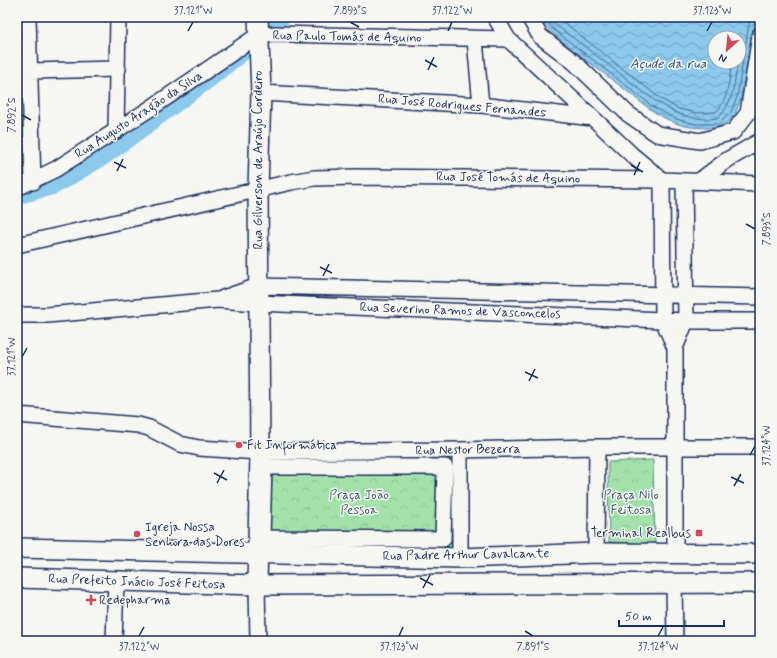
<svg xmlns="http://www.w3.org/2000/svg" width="777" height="658" font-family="Mynerve,sans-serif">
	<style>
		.park { fill: url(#park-crowns); stroke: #5f8884 }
		.water { fill: url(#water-waves); stroke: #5f8bb3; fill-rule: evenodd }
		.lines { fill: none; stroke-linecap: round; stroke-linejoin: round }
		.shore { stroke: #486d97; stroke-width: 1 }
		.canal { stroke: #8cc9ec; stroke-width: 15 }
		.minor-casing { stroke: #1b2f5e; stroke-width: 18 }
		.major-casing { stroke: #1b2f5e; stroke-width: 22 }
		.minor { stroke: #f6f6f2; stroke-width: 15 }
		.major { stroke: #f6f6f2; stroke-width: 19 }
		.ticks { fill: none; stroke: #1b2f5e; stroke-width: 1.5 }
		.poi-dot { fill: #d1495b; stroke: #f6f6f2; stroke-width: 1.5 }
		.labels { text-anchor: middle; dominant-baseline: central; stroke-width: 3; stroke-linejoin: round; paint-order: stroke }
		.street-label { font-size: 13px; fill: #1b2f5e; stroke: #f6f6f2 }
		.poi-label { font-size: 13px; fill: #1b2f5e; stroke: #f6f6f2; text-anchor: start }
		.park-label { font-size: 13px; fill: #3d5c71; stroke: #f6f6f2 }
		.water-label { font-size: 14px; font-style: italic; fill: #375682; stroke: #f6f6f2 }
		.neatline { fill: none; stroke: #1b2f5e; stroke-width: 1.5 }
		.ticks-label { font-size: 10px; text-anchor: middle; fill: #1b2f5e }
	</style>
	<defs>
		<pattern id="park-crowns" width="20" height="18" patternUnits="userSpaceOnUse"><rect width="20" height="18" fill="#a3e2ab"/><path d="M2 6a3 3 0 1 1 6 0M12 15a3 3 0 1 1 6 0" fill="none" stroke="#8cc296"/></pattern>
		<pattern id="water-waves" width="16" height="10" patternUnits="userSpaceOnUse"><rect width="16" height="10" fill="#8cc9ec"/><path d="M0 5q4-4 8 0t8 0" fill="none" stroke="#72a4c2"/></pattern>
	</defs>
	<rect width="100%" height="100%" fill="#f6f6f2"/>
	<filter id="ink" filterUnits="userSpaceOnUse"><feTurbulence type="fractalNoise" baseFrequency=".025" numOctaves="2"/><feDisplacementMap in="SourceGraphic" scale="8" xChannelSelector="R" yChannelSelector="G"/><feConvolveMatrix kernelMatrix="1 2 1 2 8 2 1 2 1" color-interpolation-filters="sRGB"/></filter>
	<g filter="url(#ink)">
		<path class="park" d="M 265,456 L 452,457 L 457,548 L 262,547 Z
			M 653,460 L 655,544 L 609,542 L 608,462 Z"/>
		<path class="water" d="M 537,17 L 755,17 L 741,98 L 735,115 L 722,128 C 706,128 688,129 673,122 C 651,113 634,96 615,82 C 588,61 560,43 537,17 ZM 715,38 L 739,38 L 739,62 L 715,62 Z"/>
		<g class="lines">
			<path class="shore" d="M 543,17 L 553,29 L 655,108 L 676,119 L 696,124 L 719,124 L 731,112 L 737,97 L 750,17
				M 549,17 L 556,25 C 578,42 600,58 622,75 C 651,98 678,124 718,118 C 734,102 734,83 738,62
				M 557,17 L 661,99 L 679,109 L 697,113 L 716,112 C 729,99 729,79 732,62"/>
			<path class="canal" d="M 271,27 L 284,17
				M 17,197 L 54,187 L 105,157 L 210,80 L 246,51"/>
			<g class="minor-casing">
				<path id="minor" d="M 28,17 L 33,182
					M 495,17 L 508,39 L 593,118
					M 529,17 L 540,36 L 574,62 L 628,114 L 657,134 L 700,141 L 733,132 L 748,113 L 760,35
					M 475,40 L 481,105
					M 30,71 L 118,69
					M 261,93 L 481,105 L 593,118 L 632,155 L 662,180
					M 116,131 L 118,17
					M 662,180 L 663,320 L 675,348
					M 699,181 L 727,160 L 760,141
					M 17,188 L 56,169 L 148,110 L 257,36 L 275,34 L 508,39
					M 17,245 L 291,182 L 314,178 L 357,177 L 662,180 L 760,184
					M 223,298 L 258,286 L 760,297
					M 17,315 L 47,315 L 218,300 L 257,303 L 686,321 L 760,321
					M 17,415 L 138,425 L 149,428 L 180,444 L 199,448 L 260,452 L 460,450 L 597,447 L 760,447
					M 460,450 L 460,558
					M 264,467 L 445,467 L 443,539 L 262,538 Z
					M 596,553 L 597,447
					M 675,554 L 675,348 L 686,321 L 684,181
					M 674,583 L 675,641
					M 257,585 L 258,641
					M 114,641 L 116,581"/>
			</g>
			<g class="major-casing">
				<path id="major" d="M 17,548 L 460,558 L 596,553 L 760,554
					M 17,578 L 257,585 L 760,583
					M 257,585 L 260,452 L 258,189 L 261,93 L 258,17"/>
			</g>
			<use href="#minor" class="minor"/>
			<use href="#major" class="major"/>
		</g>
	</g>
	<path class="ticks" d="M 350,22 L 359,27M 188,31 L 193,22M 448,31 L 452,22M 707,31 L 712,22M 425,60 L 437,67M 428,70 L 434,57M 22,115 L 31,120M 114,162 L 126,168M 631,165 L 643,172M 117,171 L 123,159M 634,175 L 640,162M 746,224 L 755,229M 320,267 L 332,273M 323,276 L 329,264M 22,357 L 27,348M 525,372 L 538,378M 529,381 L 535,369M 750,455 L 755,446M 214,473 L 227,480M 731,477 L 744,483M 217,483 L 224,470M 734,486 L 741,474M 420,578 L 433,585M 423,588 L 430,575M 525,631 L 533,636M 139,636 L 144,627M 399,636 L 403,627M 658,636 L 663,627"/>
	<g class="poi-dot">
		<circle cx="239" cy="445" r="4"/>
		<rect x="695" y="529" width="8" height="8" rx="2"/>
		<circle cx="137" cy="534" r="4"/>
		<path d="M89 594h4v4h4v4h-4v4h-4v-4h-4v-4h4z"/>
	</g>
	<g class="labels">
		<g class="street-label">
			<text transform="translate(347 37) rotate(1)">Rua Paulo Tomás de Aquino</text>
			<text transform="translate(462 106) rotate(5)">Rua José Rodrigues Fernandes</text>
			<text transform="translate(139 115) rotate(-33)">Rua Augusto Aragão da Silva</text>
			<text transform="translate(258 160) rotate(-90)">Rua Gilverson de Araújo Cordeiro</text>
			<text transform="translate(508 178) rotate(1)">Rua José Tomás de Aquino</text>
			<text transform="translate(460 311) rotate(2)">Rua Severino Ramos de Vasconcelos</text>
			<text transform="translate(468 450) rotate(-1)">Rua Nestor Bezerra</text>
			<text transform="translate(466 555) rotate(-1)">Rua Padre Arthur Cavalcante</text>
			<text transform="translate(137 582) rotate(2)">Rua Prefeito Inácio José Feitosa</text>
		</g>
		<g class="poi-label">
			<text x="247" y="445">Fit Informática</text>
			<text x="145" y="527">Igreja Nossa<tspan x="145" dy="15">Senhora das Dores</tspan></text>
			<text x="691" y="533" text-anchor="end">Terminal Realbus</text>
			<text x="99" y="600">Redepharma</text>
		</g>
		<g class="park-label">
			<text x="359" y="495">Praça João<tspan x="359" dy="15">Pessoa</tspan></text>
			<text x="631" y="495">Praça Nilo<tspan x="631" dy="15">Feitosa</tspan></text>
		</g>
		<g class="water-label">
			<text x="668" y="64">Açude da rua</text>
		</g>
	</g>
	<rect width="777" height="658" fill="none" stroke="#f6f6f2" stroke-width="44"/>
	<g transform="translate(727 50) rotate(207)"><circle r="19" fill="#f6f6f2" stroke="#9ea6b7"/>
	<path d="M0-3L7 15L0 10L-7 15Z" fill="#d1495b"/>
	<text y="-6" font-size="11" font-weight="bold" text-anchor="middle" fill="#1b2f5e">N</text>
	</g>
	<path d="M619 620v6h105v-6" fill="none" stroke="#1b2f5e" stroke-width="2"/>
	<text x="625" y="620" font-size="12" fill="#1b2f5e" stroke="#f6f6f2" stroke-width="3" paint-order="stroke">50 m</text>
	<rect x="22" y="22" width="733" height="614" class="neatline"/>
	<g class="ticks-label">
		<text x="193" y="14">37.121°W</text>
		<text x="350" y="14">7.893°S</text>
		<text x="452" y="14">37.122°W</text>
		<text x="712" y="14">37.123°W</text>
		<text transform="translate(11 115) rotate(-90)" y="4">7.892°S</text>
		<text transform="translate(766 229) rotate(-90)" y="4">7.893°S</text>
		<text transform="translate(11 357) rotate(-90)" y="4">37.121°W</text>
		<text transform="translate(766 446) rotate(-90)" y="4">37.124°W</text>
		<text x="139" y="650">37.122°W</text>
		<text x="399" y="650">37.123°W</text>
		<text x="533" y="650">7.891°S</text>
		<text x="658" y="650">37.124°W</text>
	</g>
</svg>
